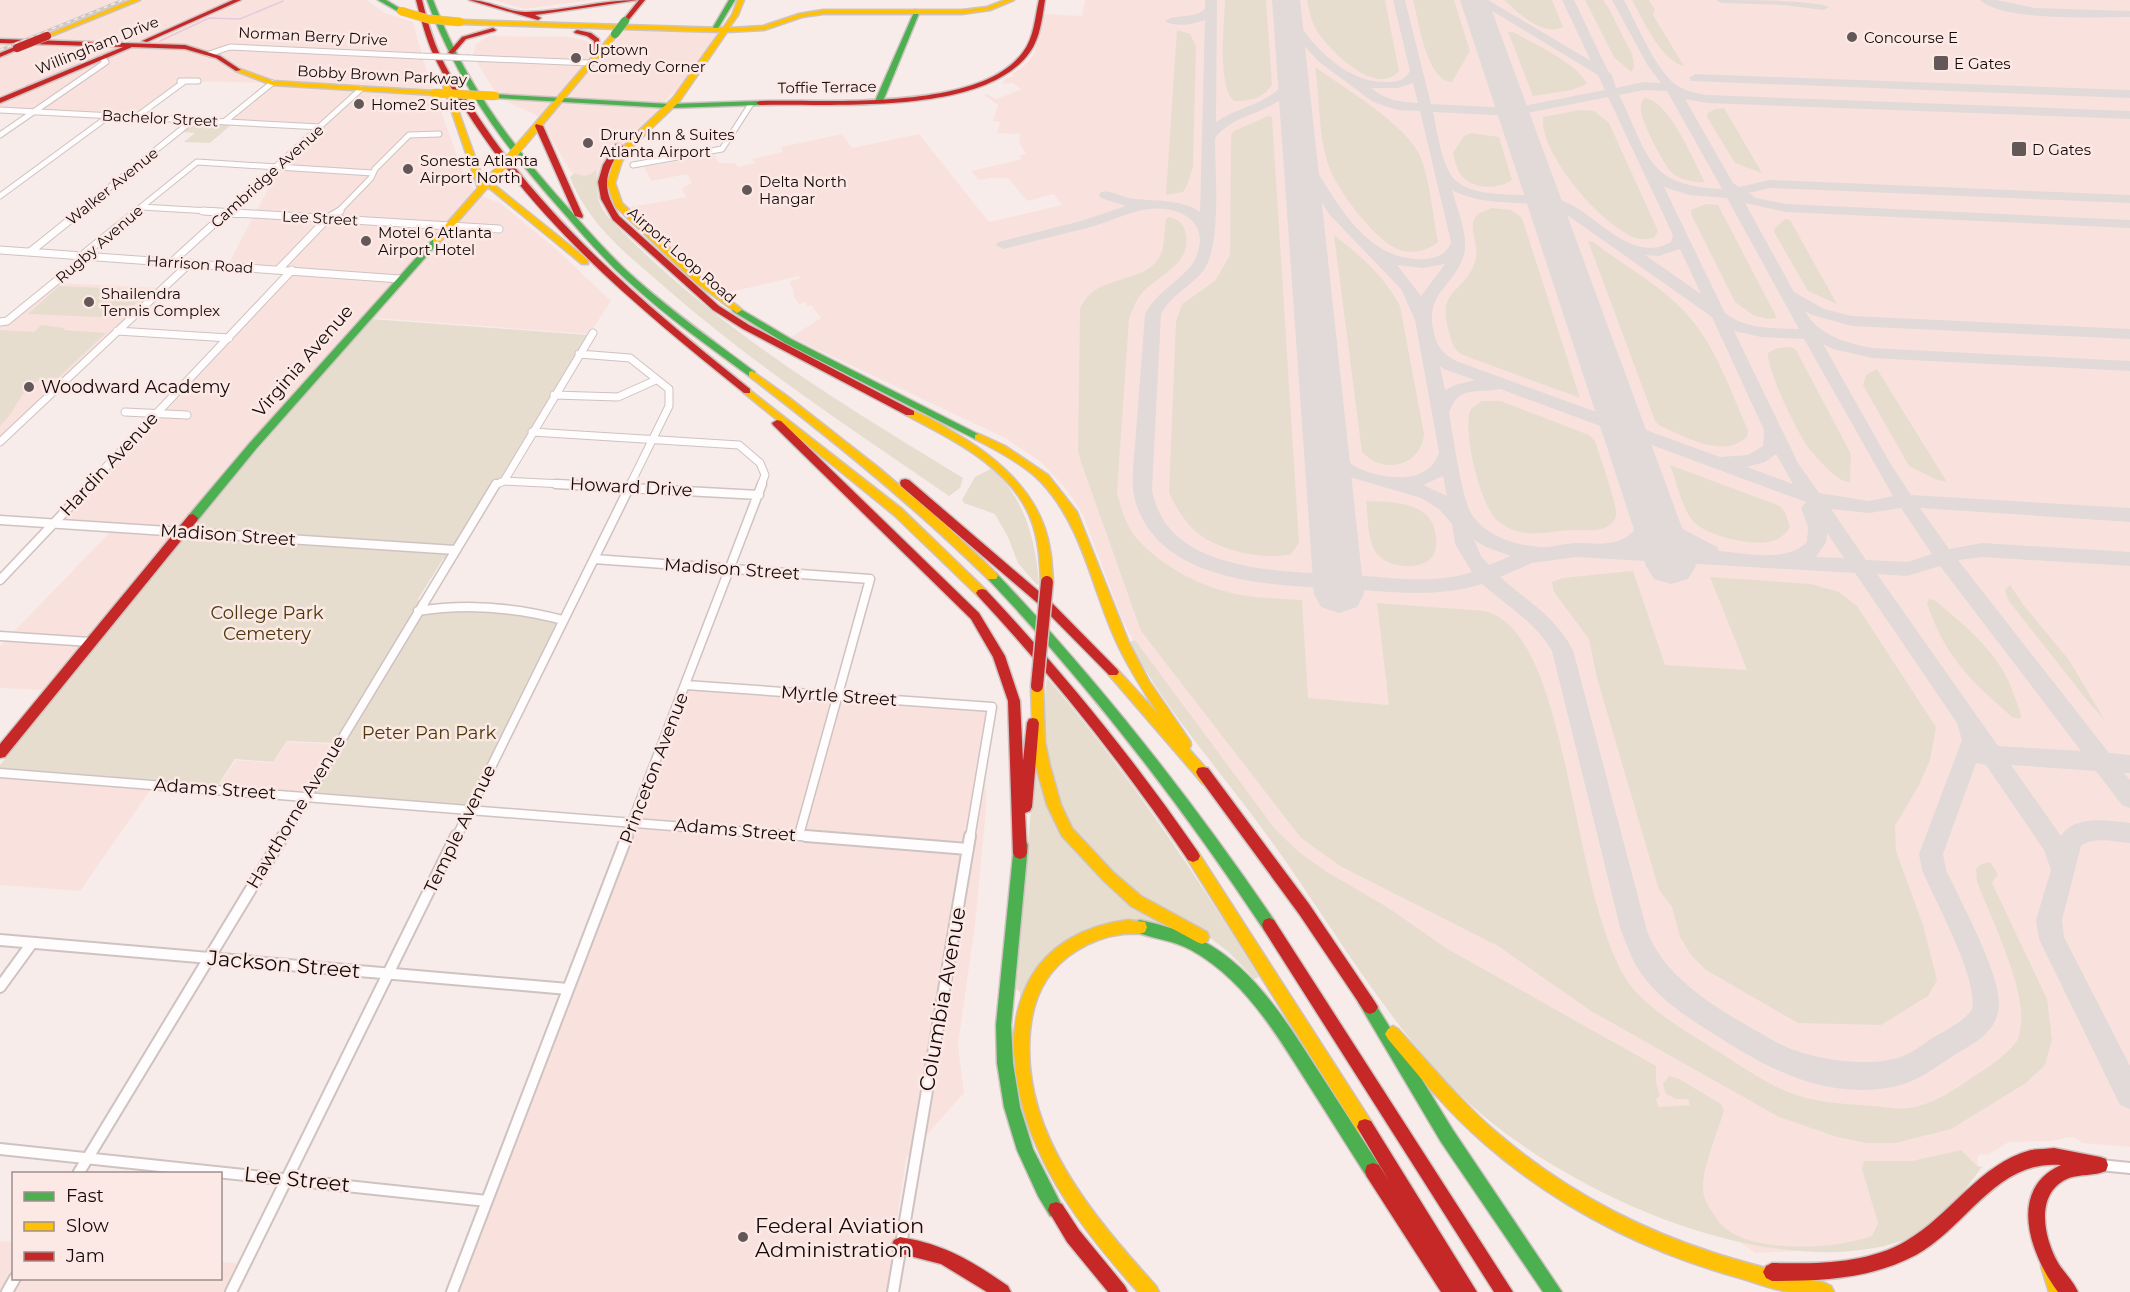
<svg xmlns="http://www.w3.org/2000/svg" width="2130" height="1292" font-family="Montserrat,sans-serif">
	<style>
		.built { fill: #f9e2dd }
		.green { fill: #e6ddcf }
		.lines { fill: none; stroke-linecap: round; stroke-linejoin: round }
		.stream { stroke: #e6cadc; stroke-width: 1.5 }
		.taxiway { fill: #e1dad8; fill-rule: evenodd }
		.runway { fill: #e1dad8; fill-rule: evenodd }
		.street-far3-casing { stroke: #cec3c1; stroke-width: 7 }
		.street-far2-casing { stroke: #cec3c1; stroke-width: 9 }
		.street-far1-casing { stroke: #cec3c1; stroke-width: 11 }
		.street-casing { stroke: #cec3c1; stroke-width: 14 }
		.fast-casing { stroke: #cec3c1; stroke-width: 3 }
		.slow-casing { stroke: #cec3c1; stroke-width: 3 }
		.jam-casing { stroke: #cec3c1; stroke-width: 3 }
		.street-far3 { stroke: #fefcfc; stroke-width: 5 }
		.street-far2 { stroke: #fefcfc; stroke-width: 7 }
		.street-far1 { stroke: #fefcfc; stroke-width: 8 }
		.street { stroke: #fefcfc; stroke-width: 10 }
		.fast { fill: #4caf50; fill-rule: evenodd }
		.slow { fill: #ffc107; fill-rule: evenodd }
		.jam { fill: #c62828; fill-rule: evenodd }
		.rail-casing { stroke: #cbc7c7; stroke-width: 3 }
		.rail { stroke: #fce9e5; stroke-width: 1.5; stroke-dasharray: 4; stroke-linecap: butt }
		.street-bridge-casing { stroke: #cec3c1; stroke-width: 7; stroke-linecap: butt }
		.fast-bridge-casing { stroke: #cec3c1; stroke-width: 9; stroke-linecap: butt }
		.slow-bridge-casing { stroke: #cec3c1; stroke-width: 9; stroke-linecap: butt }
		.jam-bridge-far1-casing { stroke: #cec3c1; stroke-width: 9; stroke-linecap: butt }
		.jam-bridge-casing { stroke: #cec3c1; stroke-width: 15; stroke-linecap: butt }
		.street-bridge { stroke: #fefcfc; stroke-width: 5 }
		.fast-bridge { stroke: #4caf50; stroke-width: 8 }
		.slow-bridge { stroke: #ffc107; stroke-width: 8 }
		.jam-bridge-far1 { stroke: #c62828; stroke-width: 8 }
		.jam-bridge { stroke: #c62828; stroke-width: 12 }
		.poi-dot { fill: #635857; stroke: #fce9e5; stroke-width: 2 }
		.labels { text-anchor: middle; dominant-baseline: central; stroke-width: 5; stroke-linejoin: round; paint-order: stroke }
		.far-street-label { font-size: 15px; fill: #130908; stroke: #fce9e5 }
		.far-poi-label { font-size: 15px; fill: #130908; stroke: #fce9e5; text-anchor: start }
		.street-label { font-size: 18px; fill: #130908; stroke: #fce9e5 }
		.poi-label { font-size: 18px; fill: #130908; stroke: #fce9e5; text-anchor: start }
		.park-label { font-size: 18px; fill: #49390a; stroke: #fce9e5 }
		.near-street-label { font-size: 21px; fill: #130908; stroke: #fce9e5 }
		.near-poi-label { font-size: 21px; fill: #130908; stroke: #fce9e5; text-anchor: start }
	</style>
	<rect width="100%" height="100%" fill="#f7ecea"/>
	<path class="built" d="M 0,0 L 367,0 L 385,13 L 413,22 L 426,69 L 466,181 L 479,195 L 500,203 L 555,248 L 611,301 L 589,334 L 362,317 L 44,690 L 0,688 L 0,646 L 111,531 L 54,527 L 290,272 L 229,263 L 281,164 L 323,127 L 226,121 L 269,83 L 186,81 L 138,116 L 0,109 Z
		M 494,0 L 593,0 L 524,9 Z
		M 1085,0 L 2130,0 L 2130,1147 L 2083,1143 L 2075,1138 L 2069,1137 L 2052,1141 L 2009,1142 L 1987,1155 L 1980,1154 L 1977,1158 L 1978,1165 L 1954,1193 L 1884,1247 L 1755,1253 L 1371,978 L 1145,663 L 1122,619 L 1083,515 L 1067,490 L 1041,462 L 1005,438 L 791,337 L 821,318 L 811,305 L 807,306 L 805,302 L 799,304 L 794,297 L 793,289 L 789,282 L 800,278 L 799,276 L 722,294 L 625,208 L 686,197 L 682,188 L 692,183 L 687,174 L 651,181 L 644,167 L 714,155 L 719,163 L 735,163 L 738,167 L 755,163 L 752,159 L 783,152 L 781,147 L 842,134 L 852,148 L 919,134 L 989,222 L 1062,205 L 1054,194 L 1027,201 L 1008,178 L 991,178 L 979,180 L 971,171 L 1022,159 L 1019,155 L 1026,154 L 1019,142 L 1021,134 L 997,133 L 1000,122 L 993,121 L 998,105 L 984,95 L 987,94 L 996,99 L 1022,89 L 1012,83 L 1002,84 L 1005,79 L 1014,76 L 1012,74 L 1024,66 L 1034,54 L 1045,14 L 1082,16 Z
		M 618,27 L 719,29 L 697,67 L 645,123 L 617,165 L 583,192 L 538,116 L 499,98 L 473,56 L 476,44 L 489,36 L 568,37 L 588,41 L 599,51 Z
		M 58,283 L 162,288 L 0,442 L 0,322 L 21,314 Z
		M 689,689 L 986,709 L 986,810 L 975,925 L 958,1045 L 964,1093 L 906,1158 L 887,1292 L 458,1292 Z
		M 287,742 L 333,744 L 303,799 L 214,792 L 236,760 L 273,763 Z
		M 0,775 L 151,789 L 80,891 L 0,885 Z
		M 0,1241 L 13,1242 L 14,1278 L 220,1278 L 221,1262 L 246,1264 L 232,1292 L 0,1292 Z"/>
	<path class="green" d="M 1225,0 L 1266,0 L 1272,84 C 1264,99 1249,101 1234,101 C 1217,86 1224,23 1225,0 Z
		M 1307,0 L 1385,0 L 1399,71 C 1376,98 1329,50 1317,31 C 1311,21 1309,11 1307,0 Z
		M 1413,0 L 1454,0 L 1470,51 L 1452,82 C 1427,82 1418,19 1413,0 Z
		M 1504,0 L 1552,0 L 1563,27 C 1543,37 1518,13 1504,0 Z
		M 1585,0 L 1603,0 L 1608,7 L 1633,56 L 1631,56 L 1633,58 L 1634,67 L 1631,72 L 1614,57 Z
		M 1632,0 L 1649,0 L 1655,10 L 1653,15 L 1684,66 C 1661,61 1643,20 1632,0 Z
		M 1177,30 L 1190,34 L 1196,46 L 1193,167 L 1187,185 L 1183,192 L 1166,195 Z
		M 1508,32 L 1513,32 C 1532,43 1578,63 1587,84 L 1572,90 L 1533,96 Z
		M 1315,67 C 1344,88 1406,124 1420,156 C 1430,179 1433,216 1438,242 C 1427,252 1409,255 1395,248 C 1373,237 1337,190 1329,167 C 1318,136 1320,99 1315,67 Z
		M 1644,98 C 1669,99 1694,162 1705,182 C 1694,183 1679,180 1670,171 C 1663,163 1642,122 1641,112 C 1640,106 1641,103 1644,98 Z
		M 1724,108 L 1762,173 L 1735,163 L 1707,117 L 1708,113 L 1715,109 Z
		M 1579,110 L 1594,111 L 1609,123 L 1658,231 L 1654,238 C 1648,239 1642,240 1636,238 C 1603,227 1539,154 1543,117 Z
		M 1268,116 L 1272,117 L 1299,543 L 1291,554 C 1264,561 1216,550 1195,531 C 1183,520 1176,507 1169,493 L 1176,321 L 1182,304 L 1215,281 L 1230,255 L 1231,135 L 1234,131 Z
		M 194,122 L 232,124 L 210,143 L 184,142 L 195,133 L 183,132 Z
		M 1471,133 L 1499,137 L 1512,180 C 1497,191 1468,189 1459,172 C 1456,166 1454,159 1453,153 L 1464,136 Z
		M 596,170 C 599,192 594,197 607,216 C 709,324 838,402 963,478 L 960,488 L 949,496 C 853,430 755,366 667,289 C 629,256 589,226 570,177 L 575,173 C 584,177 589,177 596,170 Z
		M 1706,204 L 1718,205 L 1777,318 L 1767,319 L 1753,315 L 1735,302 L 1691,214 L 1691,210 Z
		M 1492,208 L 1511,210 L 1522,218 L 1580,398 L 1463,355 C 1453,350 1452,342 1449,332 C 1436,288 1464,294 1475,262 C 1480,248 1471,235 1473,221 L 1478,214 Z
		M 1168,217 C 1177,219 1183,222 1185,231 C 1194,264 1159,274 1142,293 C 1136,300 1132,310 1129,319 L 1117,492 C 1121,509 1127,529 1140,542 C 1166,569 1205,589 1242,595 C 1261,599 1282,598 1302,600 L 1308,698 L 1389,705 L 1377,603 L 1485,611 C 1577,634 1568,927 1640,996 C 1663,1019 1692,1035 1719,1052 C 1744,1068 1768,1085 1796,1095 C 1820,1103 1846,1104 1872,1106 C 1883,1106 1896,1110 1908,1108 C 1934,1105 1955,1089 1976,1075 C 1989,1067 2006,1055 2016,1042 C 2020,1038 2020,1029 2021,1023 C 2025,987 1991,918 1977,882 L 1976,869 L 1981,864 L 1990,862 L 1998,874 L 1992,883 L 2047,999 L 2052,1040 L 2045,1065 L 2026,1083 L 1951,1129 L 1895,1143 L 1867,1143 L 1837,1137 L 1779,1117 L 1591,1011 L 1498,946 L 1340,866 L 1301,838 L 1141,631 L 1081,462 L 1078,450 L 1080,309 C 1095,272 1144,286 1160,256 C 1165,247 1164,229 1166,219 Z
		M 1785,219 L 1790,220 L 1837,304 L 1808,291 L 1774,232 L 1775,228 Z
		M 1334,235 C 1360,255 1385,277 1400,306 L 1424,434 C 1421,467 1383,475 1362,452 Z
		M 1588,241 L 1593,242 C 1622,264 1661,286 1685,312 C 1715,344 1730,390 1748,430 L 1747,437 C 1722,459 1687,437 1660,426 L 1655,421 Z
		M 59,286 L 150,290 L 120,318 L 28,314 Z
		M 371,319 L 588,335 L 501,478 L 489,488 L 446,558 L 443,559 L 418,599 L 420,602 L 334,743 L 287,741 L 273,762 L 235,759 L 218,785 L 0,768 L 0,765 L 225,487 Z
		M 41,325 L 65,328 L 63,330 L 106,333 L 58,378 C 21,376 22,406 0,426 L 0,330 L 34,332 Z
		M 1791,347 L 1796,350 L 1851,454 L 1850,482 C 1838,483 1819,460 1811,451 C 1799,437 1766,369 1768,353 L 1777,348 Z
		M 1877,369 L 1947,482 L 1935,479 L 1909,466 L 1863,385 L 1866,375 Z
		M 1482,401 L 1501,401 L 1589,435 L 1595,441 C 1599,455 1618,505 1616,516 C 1615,520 1612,524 1608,526 C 1598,532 1583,530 1572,530 C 1543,531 1523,541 1498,521 C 1481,509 1461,428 1471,409 C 1474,406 1478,403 1482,401 Z
		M 1670,465 L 1780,506 L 1785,512 L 1790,527 C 1786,534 1780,539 1772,541 C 1753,547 1706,536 1693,521 C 1681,507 1677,482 1670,465 Z
		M 992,468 C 1025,500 1035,538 1039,583 L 1037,585 L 1018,563 L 1008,537 L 995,514 L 964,503 L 962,500 L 975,477 Z
		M 1366,501 C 1394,502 1433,501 1436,537 C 1437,545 1436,554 1430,559 C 1418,571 1388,567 1378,555 C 1367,543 1368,516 1366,501 Z
		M 1633,571 L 1665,665 L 1747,670 L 1710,577 L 1811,584 L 1839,592 L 1857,606 L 1936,727 L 1930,760 L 1920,783 L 1895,826 L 1896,851 L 1923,925 L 1937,980 L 1928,996 L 1881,1025 L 1798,1023 L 1706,970 L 1691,955 L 1680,937 L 1672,907 L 1659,890 L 1597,678 L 1589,639 L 1554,592 L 1552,582 L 1562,578 Z
		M 2010,585 L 2025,607 L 2069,660 L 2104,719 L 2090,704 L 2008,600 L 2005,590 Z
		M 1929,599 L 1936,601 C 1962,623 1993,648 2008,680 C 2013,691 2017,703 2021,715 L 2020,719 L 2012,717 C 1970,680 1945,657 1927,603 Z
		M 424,603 L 529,613 L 559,619 L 472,811 L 303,799 Z
		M 1135,640 L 1275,829 L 1300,853 L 1327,872 L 1387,907 L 1446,948 L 1656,1066 L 1656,1082 L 1660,1096 L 1656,1099 L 1659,1107 L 1690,1105 L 1688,1099 L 1676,1099 L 1666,1094 L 1663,1084 L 1669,1076 L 1679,1079 L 1721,1104 L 1724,1110 C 1718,1132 1702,1168 1703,1189 C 1703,1197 1707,1204 1711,1210 C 1715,1216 1719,1223 1725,1228 C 1757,1254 1836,1249 1872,1236 L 1878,1223 L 1862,1169 L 1864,1161 L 1912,1161 L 1961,1150 L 1977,1166 L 1982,1167 C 1962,1194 1942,1220 1913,1237 C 1774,1292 1549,1187 1452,1087 C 1376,1008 1323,910 1258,823 C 1212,761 1166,710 1129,642 Z
		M 1047,678 C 1127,771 1195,873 1259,977 L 1254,979 C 1244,968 1234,956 1222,947 C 1195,925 1162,910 1134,889 C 1096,862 1057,816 1048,769 C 1043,745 1043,702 1047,678 Z
		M 1037,765 L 1060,822 L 1171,924 L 1107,924 L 1020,999 L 1020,992 L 1016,989 L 1034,774 Z"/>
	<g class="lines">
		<path class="stream" d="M 160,41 L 209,18 L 240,19 L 283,1
			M 94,58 L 114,50
			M 26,86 L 89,60
			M 0,98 L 19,89"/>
		<path class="taxiway" d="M 1205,0 L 1217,0 L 1216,122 C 1241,105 1270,105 1289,77 L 1297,77 L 1299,80 C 1274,118 1237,109 1215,138 C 1215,170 1222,247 1203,271 C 1190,287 1171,295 1161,314 L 1152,489 C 1165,574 1284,571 1349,575 C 1389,577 1433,585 1472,572 L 1455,544 L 1452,524 L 1439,509 L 1421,498 L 1343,475 L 1329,464 L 1317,442 L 1320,438 L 1332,438 C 1340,449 1344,460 1356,467 C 1381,480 1430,486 1439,452 L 1415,320 L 1401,289 L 1329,214 L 1293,155 L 1295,152 L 1305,152 C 1334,196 1363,263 1426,259 C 1437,258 1448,253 1451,242 L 1420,111 L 1397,110 L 1373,102 L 1318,61 L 1296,36 L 1281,8 L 1283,6 L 1291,6 C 1297,15 1300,26 1306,34 C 1326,59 1354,83 1387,82 C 1397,82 1405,80 1410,71 L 1393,0 L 1405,0 L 1431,104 L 1513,108 L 1605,90 L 1598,75 L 1474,0 L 1488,0 L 1591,61 L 1562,0 L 1574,0 L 1608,71 L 1612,75 L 1616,88 L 1644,82 L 1661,83 L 1648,66 L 1612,0 L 1624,0 C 1637,24 1655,69 1676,85 C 1685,91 1696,93 1707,95 L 2130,111 L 2130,119 L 1707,103 L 1685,99 L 1733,183 L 1739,187 L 1770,180 L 2130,195 L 2130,203 L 1770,188 L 1749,193 L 1756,198 L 1786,204 L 2130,220 L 2130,228 L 1786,212 L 1745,203 L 1794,292 L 1824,309 L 1852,316 L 2130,329 L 2130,339 L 1852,326 L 1812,315 L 1805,311 C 1818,335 1846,343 1872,348 L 2130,361 L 2130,371 L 1872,358 L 1833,349 L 1823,344 L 1890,463 L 1911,495 L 2130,508 L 2130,522 L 1920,508 L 1949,549 L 1982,543 L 2130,552 L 2130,566 L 1982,557 L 1958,560 L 2109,753 L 2130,755 L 2130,773 L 2124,773 L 2130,780 L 2130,808 L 2122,805 L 2096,771 L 2011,765 L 2061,836 C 2075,814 2108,821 2130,823 L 2130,843 C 2115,842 2094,836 2081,846 L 2062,920 L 2064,937 L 2130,1066 L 2130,1109 L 2120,1105 L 2039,939 L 2036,920 L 2051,870 L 2044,850 L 1986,765 L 1976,763 L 1943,854 L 1946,870 C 1961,902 2000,973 1999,1005 C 1998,1031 1975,1043 1956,1054 C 1936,1067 1916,1083 1892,1087 C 1822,1100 1765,1067 1709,1031 C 1684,1015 1658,998 1640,972 C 1632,960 1627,945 1621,931 L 1552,651 C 1535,622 1507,606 1482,584 C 1438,598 1393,592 1347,589 C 1278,585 1164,586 1136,504 C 1129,482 1135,455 1136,432 C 1139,393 1142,353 1145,314 C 1158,289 1188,277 1196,257 C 1211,222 1180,205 1148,209 C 1127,212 1108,223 1087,228 C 1059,235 1031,242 1003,249 L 996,245 L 998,242 L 1081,221 L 1126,206 L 1101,198 L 1099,195 L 1101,192 C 1111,190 1119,196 1129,198 C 1152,202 1181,198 1200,212 L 1205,20 C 1194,24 1175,28 1165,21 C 1177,13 1193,20 1205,9 ZM 1413,83 L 1418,103 C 1399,102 1386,100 1371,88 L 1398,88 ZM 1644,90 L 1667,91 L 1722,189 C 1646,186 1649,155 1619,95 ZM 1608,97 L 1673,235 L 1671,242 C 1634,264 1600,219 1570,204 C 1560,199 1546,197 1535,196 C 1510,193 1476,198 1455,180 C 1442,168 1437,130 1433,112 L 1513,116 ZM 1664,187 L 1689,195 L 1727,198 L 1799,329 C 1773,328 1747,330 1725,313 ZM 1452,190 C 1485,208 1525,198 1560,210 L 1712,317 L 1764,430 L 1763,446 L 1748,455 L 1720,457 L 1456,361 C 1441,352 1437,347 1433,329 C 1426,291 1456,285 1464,254 C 1469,235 1457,209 1452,190 ZM 1680,249 L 1701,294 L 1645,255 L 1659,256 ZM 1445,264 L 1421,296 L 1397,265 L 1422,268 ZM 1734,331 L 1761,337 L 1804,339 L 1893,496 L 1869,501 L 1819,493 L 1798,463 ZM 1440,366 L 1444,369 L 1475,380 L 1455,385 L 1445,390 ZM 1500,389 L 1806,502 L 1801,508 L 1808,527 L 1807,542 C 1786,563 1746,553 1719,551 L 1717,547 L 1679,527 L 1658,503 L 1651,501 L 1644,503 C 1637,515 1642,526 1629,535 C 1612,547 1596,543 1577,543 C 1565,543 1552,548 1540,547 C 1515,545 1488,537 1472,515 C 1462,501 1453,434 1449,413 C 1458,384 1478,394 1500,389 ZM 1776,454 L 1793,484 L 1747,467 L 1765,462 ZM 1443,476 L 1447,496 L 1423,485 ZM 1901,508 L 1932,554 L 1907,562 L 1866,560 L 1831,509 L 1869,513 ZM 1657,527 L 1665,537 L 1689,549 L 1639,547 L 1647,541 ZM 1827,533 L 1844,558 L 1816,557 L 1826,542 ZM 1474,540 L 1486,547 L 1511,556 L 1489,565 L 1481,556 ZM 1576,557 L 1855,573 L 1957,723 L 1962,740 L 1919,854 L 1922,870 C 1935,901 1979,979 1972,1010 C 1961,1023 1948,1029 1934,1037 C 1923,1044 1911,1054 1898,1058 C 1864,1068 1806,1059 1776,1042 C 1729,1015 1667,984 1647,931 L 1573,650 C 1554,615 1528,602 1500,577 L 1532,563 ZM 1940,566 L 2081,751 L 1998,746 L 1877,574 L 1907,576 Z
			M 1716,0 C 1739,0 1814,0 1829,7 L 1823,10 L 1784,5 L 1722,3 Z
			M 1980,0 L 1996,0 L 2035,8 L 2130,11 L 2130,17 C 2096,17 2004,22 1980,0 Z
			M 1695,74 L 2130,90 L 2130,98 L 1691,81 L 1689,78 Z"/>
		<path class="runway" d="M 1272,0 L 1300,0 L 1364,594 L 1357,607 L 1339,613 L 1321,607 L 1314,594 Z
			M 1460,0 L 1488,0 L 1696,566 L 1688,579 L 1671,584 L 1654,579 L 1646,566 Z"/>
		<g class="street-far3-casing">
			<path id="street-far3" d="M 209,54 L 230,47 L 419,56
				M 470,58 L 590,63
				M 180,81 L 198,81
				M 0,110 L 321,127
				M 136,117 L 185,81
				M 224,122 L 272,83
				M 0,135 L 106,62 L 102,58
				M 633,165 L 722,149 L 751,104
				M 0,196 L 109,116
				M 141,207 L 227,212
				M 79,212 L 193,120
				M 135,212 L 197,162 L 373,173
				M 226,212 L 361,89
				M 338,212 L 371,178 L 375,169 L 409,135 L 439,134"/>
		</g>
		<g class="street-far2-casing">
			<path id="street-far2" d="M 203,211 L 499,229
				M 0,250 L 400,279
				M 30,252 L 81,211
				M 173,261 L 228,211
				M 279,269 L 328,218 L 340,211
				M 0,322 L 7,321 L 87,256 L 85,253 L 137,211
				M 117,331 L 229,338
				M 579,354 L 630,358 L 669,389 L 669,406 L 630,485
				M 554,395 L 618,397 L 656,380
				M 125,412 L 187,415
				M 532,432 L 739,445 L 760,463 L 765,475 L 761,485
				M 0,442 L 190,263
				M 504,481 L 583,485
				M 89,485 L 292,270
				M 495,485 L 504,481 L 593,333"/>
		</g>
		<g class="street-far1-casing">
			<path id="street-far1" d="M 556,484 L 759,495
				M 0,520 L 455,550
				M 594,559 L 870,579 L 799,835
				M 0,580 L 91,484
				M 418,611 C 468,603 514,607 563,620
				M 0,636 L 90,642
				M 686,685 L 992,707 L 970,838
				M 0,773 L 825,838
				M 282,838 L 496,484
				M 456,838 L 631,484
				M 626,838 L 762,484"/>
		</g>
		<g class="street-casing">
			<path id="street" d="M 806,836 L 968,849
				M 0,940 L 568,989
				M 0,987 L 32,943
				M 0,1149 L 487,1201
				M 2100,1165 L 2130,1168
				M 78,1174 L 283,836
				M 7,1292 L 15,1278
				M 231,1292 L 456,836
				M 452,1292 L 627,836
				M 893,1292 L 970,836"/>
		</g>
		<g class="fast-casing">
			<path id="fast" d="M 378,0 L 386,0 L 404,11 L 399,12 Z
				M 427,0 L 433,0 C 464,82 510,143 568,208 C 590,233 612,258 637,280 C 674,313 715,342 755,372 L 755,376 L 749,376 C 708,346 667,317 630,283 C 605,261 583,235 561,210 C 503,145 457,82 427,0 Z
				M 729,0 L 735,0 L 717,30 L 713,30 L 712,29 Z
				M 915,10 L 920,11 L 883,101 L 876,103 L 875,101 Z
				M 492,94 L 670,104 L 760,101 L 764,103 L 760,105 L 670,108 L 495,98 L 492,98 Z
				M 433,239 L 440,241 L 256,449 L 197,521 L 189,521 L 188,518 L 189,515 L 248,445 Z
				M 737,307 L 791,339 L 984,437 L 979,440 L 975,439 L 785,343 L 734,312 L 732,310 Z
				M 992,572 L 996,573 C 1099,681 1190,797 1274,920 L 1276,925 L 1274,930 L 1269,932 L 1264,930 C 1181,805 1091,688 988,579 L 986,576 L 988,573 Z
				M 1021,839 L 1026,841 L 1028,845 L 1011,1025 L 1013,1063 L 1020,1107 L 1033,1149 L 1064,1210 L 1062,1216 L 1056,1218 L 1050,1216 L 1038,1196 L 1017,1150 L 1004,1107 L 997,1063 L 996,1025 L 1014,845 L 1016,841 Z
				M 1140,920 C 1162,925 1181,930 1201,940 C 1254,967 1288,1024 1319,1072 C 1339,1103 1359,1134 1379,1165 L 1381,1171 L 1379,1177 L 1373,1179 L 1367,1177 C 1347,1146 1328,1115 1308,1084 C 1277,1035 1244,979 1191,950 C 1173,940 1154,939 1135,932 L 1133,927 L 1135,922 Z
				M 1366,995 L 1371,997 L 1453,1130 L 1562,1292 L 1543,1292 L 1441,1142 L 1361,1007 L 1358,1002 L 1361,997 Z"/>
		</g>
		<g class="slow-casing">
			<path id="slow" d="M 131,0 L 140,0 L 49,37 L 44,36 Z
				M 738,0 L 744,0 L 738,15 L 729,28 L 763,26 L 799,14 L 823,10 L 962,10 L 987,7 L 1005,0 L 1014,0 L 990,10 L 962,14 L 823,14 L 802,17 L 764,30 L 727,32 L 679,102 L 634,145 L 622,161 L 615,183 L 622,203 L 701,278 L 740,308 L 742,310 L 737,313 L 695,282 L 615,206 L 607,183 L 614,161 L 628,141 L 673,98 L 720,32 L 460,24 L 457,22 L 460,20 L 723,28 L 732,15 Z
				M 613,33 L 618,34 L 524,147 L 518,147 L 518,143 Z
				M 236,69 L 240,69 L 273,81 L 434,91 L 438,93 L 434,95 L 272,85 L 236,71 Z
				M 442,83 L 449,85 L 484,182 L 493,171 L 499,171 L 500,173 L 492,183 L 588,260 L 588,264 L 582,264 L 488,187 L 439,243 L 433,243 L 433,239 L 478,188 Z
				M 752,371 L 787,396 L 879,468 L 939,519 L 996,573 L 998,576 L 996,579 L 988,579 C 913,505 832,440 749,376 L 749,372 Z
				M 747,388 L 902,509 L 986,590 L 988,593 L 986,596 L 978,596 L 894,515 L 744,393 L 742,391 Z
				M 910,410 C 926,415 941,425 955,433 C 1000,459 1042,496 1050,550 C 1052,560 1052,571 1053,582 L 1051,585 L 1047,586 L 1041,582 C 1040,561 1039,542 1032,522 C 1013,468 953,440 906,415 L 906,411 Z
				M 979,434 L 1005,446 L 1048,475 L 1077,512 L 1129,643 L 1149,681 L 1190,741 L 1191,745 L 1189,749 L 1213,776 L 1215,780 L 1213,784 L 1208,786 L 1203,784 L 1109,675 L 1107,672 L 1109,669 L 1117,669 L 1159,715 C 1144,692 1129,669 1117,643 C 1092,590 1083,526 1041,482 C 1026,466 995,449 975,439 L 975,435 Z
				M 1037,681 L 1041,683 L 1043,686 L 1045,742 L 1050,766 L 1061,805 L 1072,828 L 1114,873 L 1141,896 L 1207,932 L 1209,937 L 1207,942 L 1202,944 L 1197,942 L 1131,906 L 1104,881 L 1062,836 L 1047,805 L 1036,766 L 1033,742 L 1031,686 L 1033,683 Z
				M 1193,850 L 1198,852 L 1371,1121 L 1373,1127 L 1371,1133 L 1365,1135 L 1359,1133 L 1188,860 L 1186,856 L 1188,852 Z
				M 1128,920 L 1145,922 L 1147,927 L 1145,932 C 1138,935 1130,933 1123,934 C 1106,936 1090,942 1076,951 C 1047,969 1033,998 1030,1031 C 1020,1132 1094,1217 1156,1286 L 1159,1292 L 1138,1292 C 1080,1227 1023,1154 1015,1063 C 1012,1035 1015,1009 1028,983 C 1047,945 1086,925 1128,920 Z
				M 1393,1026 L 1398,1029 C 1430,1064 1460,1101 1496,1132 C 1560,1187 1634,1227 1714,1253 C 1751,1265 1788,1274 1825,1283 L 1831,1286 L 1834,1292 C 1820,1292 1806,1292 1793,1292 C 1775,1291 1757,1283 1740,1278 C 1646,1252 1557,1207 1484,1143 C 1448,1112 1418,1075 1388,1039 L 1385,1034 L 1388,1029 Z
				M 2050,1257 L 2056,1260 L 2067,1292 L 2049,1292 L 2041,1266 L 2044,1260 Z"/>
		</g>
		<g class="jam-casing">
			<path id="jam" d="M 233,0 L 241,0 L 147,42 L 142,41 Z
				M 416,0 L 422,0 C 427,19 432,39 441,57 C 450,77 464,96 477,115 C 549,225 649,308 750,389 L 750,393 L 744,393 C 644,313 545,231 474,123 C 460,101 445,80 434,56 C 426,39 421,19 416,0 Z
				M 469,0 C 489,0 509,13 527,12 C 565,11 601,0 638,0 L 535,15 L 541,18 L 538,20 Z
				M 639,0 L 645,0 L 627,22 L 623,22 L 623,20 Z
				M 1039,0 L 1045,0 C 1042,19 1040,41 1027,56 C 978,116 831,103 760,105 L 756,103 L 760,101 C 827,99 980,112 1023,52 C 1034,38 1035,17 1039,0 Z
				M 493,28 L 496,30 L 495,31 L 466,39 L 453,54 L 448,53 L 462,37 Z
				M 577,30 L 591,33 L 599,39 L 600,55 L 595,54 L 594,41 L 587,36 L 575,33 L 574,32 Z
				M 0,39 L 185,45 L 220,56 L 241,70 L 236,71 L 216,58 L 185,49 L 132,47 L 0,103 L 0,98 L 123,47 L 0,43 Z
				M 17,46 L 20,48 L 19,49 L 0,57 L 0,53 Z
				M 536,124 L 543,126 L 583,216 L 582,218 L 575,216 L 535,126 Z
				M 616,144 L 623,146 C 604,173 601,188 619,216 L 719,306 L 749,325 L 914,411 L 914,415 L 906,415 L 743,329 L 713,310 L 613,220 L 601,199 L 598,182 L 603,165 Z
				M 777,420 L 781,421 L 979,613 L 1005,656 L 1020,701 L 1023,761 L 1027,723 L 1029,719 L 1033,718 L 1037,719 L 1039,723 L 1032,807 L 1030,811 L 1025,813 L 1027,853 L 1025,857 L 1020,859 L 1015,857 L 1013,853 L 1008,701 L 993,657 L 971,619 L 773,425 L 772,423 Z
				M 905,479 L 909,480 L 1049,600 L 1117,669 L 1119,672 L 1117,675 L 1109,675 L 1041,606 L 901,486 L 900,483 L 901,480 Z
				M 193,514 L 198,518 L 197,521 L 5,757 L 0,758 L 0,744 L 189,515 Z
				M 982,589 L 986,590 C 1063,672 1134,759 1198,852 L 1200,856 L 1198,860 L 1193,862 L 1188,860 C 1125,767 1055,679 978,596 L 976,593 L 978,590 Z
				M 1203,767 L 1208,768 L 1309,904 L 1375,1002 L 1378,1007 L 1375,1012 L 1370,1014 L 1365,1012 L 1299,914 L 1198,776 L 1196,772 L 1198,768 Z
				M 1269,918 L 1274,920 L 1513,1292 L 1494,1292 L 1264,930 L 1262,925 L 1264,920 Z
				M 1365,1119 L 1371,1121 L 1477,1292 L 1441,1292 L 1367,1177 L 1365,1171 L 1367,1165 L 1373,1163 L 1379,1165 L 1389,1181 L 1357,1127 L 1359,1121 Z
				M 2054,1148 L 2100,1157 L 2106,1159 L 2108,1165 L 2106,1171 C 2094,1176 2081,1174 2069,1178 C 2035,1192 2043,1235 2057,1261 C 2063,1272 2073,1280 2078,1292 L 2058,1292 C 2031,1256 2006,1190 2061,1165 C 1997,1159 1966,1228 1916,1255 C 1871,1279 1821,1281 1772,1281 L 1766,1278 L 1763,1272 L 1766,1266 L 1772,1263 C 1816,1264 1867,1264 1906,1241 C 1951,1215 1979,1164 2031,1150 C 2038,1149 2047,1149 2054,1148 Z
				M 1056,1202 L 1062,1204 L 1079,1230 L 1125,1286 L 1128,1292 L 1108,1292 L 1067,1242 L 1048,1210 L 1050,1204 Z
				M 900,1237 C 944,1244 972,1261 1008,1286 L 1011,1292 L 987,1292 L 941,1264 L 894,1252 L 891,1246 L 894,1240 Z"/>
		</g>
		<use href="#street-far3" class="street-far3"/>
		<use href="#street-far2" class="street-far2"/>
		<use href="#street-far1" class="street-far1"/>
		<use href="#street" class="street"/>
		<use href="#fast" class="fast"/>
		<use href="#slow" class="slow"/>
		<use href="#jam" class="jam"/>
		<g class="rail-casing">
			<path id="rail" d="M 0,50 L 123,0"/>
		</g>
		<use href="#rail" class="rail"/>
		<g class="street-bridge-casing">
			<path id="street-bridge" d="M 419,56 L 470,58"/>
		</g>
		<g class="fast-bridge-casing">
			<path id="fast-bridge" d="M 615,34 L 625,21"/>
		</g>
		<g class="slow-bridge-casing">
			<path id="slow-bridge" d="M 401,11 L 428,19 L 460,22
				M 434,93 L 495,96
				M 496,173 L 521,145"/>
		</g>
		<g class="jam-bridge-far1-casing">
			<path id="jam-bridge-far1" d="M 17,48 L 47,36"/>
		</g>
		<g class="jam-bridge-casing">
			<path id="jam-bridge" d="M 1037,686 L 1047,582"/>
		</g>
		<use href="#street-bridge" class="street-bridge"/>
		<use href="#fast-bridge" class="fast-bridge"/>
		<use href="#slow-bridge" class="slow-bridge"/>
		<use href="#jam-bridge-far1" class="jam-bridge-far1"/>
		<use href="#jam-bridge" class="jam-bridge"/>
	</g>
	<g class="poi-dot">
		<circle cx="1852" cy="37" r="6"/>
		<circle cx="576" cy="58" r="6"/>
		<rect x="1933" y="55" width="16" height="16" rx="3"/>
		<circle cx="359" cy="104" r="6"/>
		<circle cx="588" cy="143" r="6"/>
		<rect x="2011" y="141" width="16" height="16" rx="3"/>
		<circle cx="408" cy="169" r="6"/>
		<circle cx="747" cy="190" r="6"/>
		<circle cx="366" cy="241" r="6"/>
		<circle cx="89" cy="302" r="6"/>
		<circle cx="29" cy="387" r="6"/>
		<circle cx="743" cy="1237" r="6"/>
	</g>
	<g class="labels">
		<g class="far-street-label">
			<text transform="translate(313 36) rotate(3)">Norman Berry Drive</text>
			<text transform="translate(97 45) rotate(-22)">Willingham Drive</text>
			<text transform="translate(382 75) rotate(3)">Bobby Brown Parkway</text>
			<text transform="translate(827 87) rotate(-1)">Toffie Terrace</text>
			<text transform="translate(160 118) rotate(3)">Bachelor Street</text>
			<text transform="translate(267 176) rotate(-42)">Cambridge Avenue</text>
			<text transform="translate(112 186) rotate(-39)">Walker Avenue</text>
			<text transform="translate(320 218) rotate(3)">Lee Street</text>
			<text transform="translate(99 244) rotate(-41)">Rugby Avenue</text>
			<text transform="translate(682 255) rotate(41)">Airport Loop Road</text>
			<text transform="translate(200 264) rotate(4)">Harrison Road</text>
		</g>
		<g class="far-poi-label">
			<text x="1864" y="37">Concourse E</text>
			<text x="588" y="49">Uptown<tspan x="588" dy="17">Comedy Corner</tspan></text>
			<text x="1954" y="63">E Gates</text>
			<text x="371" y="104">Home2 Suites</text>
			<text x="600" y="134">Drury Inn &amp; Suites<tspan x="600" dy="17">Atlanta Airport</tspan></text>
			<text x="2032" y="149">D Gates</text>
			<text x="420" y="160">Sonesta Atlanta<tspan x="420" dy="17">Airport North</tspan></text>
			<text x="759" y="181">Delta North<tspan x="759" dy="17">Hangar</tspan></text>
			<text x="378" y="232">Motel 6 Atlanta<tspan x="378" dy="17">Airport Hotel</tspan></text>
			<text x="101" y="293">Shailendra<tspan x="101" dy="17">Tennis Complex</tspan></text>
		</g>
		<g class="street-label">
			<text transform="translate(303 361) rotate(-49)">Virginia Avenue</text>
			<text transform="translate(109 464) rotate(-47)">Hardin Avenue</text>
			<text transform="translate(631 487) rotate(3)">Howard Drive</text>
			<text transform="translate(228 535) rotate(4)">Madison Street</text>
			<text transform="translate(732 569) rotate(4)">Madison Street</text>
			<text transform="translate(839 696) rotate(4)">Myrtle Street</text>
			<text transform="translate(654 768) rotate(-69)">Princeton Avenue</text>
			<text transform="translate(215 789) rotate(4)">Adams Street</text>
			<text transform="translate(296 812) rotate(-59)">Hawthorne Avenue</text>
			<text transform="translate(460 829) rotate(-64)">Temple Avenue</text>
			<text transform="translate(735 830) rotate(5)">Adams Street</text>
		</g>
		<g class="poi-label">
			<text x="41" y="387">Woodward Academy</text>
		</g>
		<g class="park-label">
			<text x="267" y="613">College Park<tspan x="267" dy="21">Cemetery</tspan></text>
			<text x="429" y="733">Peter Pan Park</text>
		</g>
		<g class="near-street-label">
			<text transform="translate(284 964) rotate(5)">Jackson Street</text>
			<text transform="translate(942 999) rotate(-80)">Columbia Avenue</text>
			<text transform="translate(297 1179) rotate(6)">Lee Street</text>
		</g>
		<g class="near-poi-label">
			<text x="755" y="1225">Federal Aviation<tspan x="755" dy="24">Administration</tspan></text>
		</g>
	</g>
	<rect x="12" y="1172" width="210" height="108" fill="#fce9e5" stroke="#9f8f8d" stroke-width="1.5"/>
	<rect x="24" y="1192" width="30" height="9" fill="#4caf50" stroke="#9f8f8d" stroke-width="1.5"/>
	<text x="66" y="1202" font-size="18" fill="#130908">Fast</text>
	<rect x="24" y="1222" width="30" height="9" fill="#ffc107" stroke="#9f8f8d" stroke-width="1.5"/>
	<text x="66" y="1232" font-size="18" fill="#130908">Slow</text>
	<rect x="24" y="1252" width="30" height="9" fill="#c62828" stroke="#9f8f8d" stroke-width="1.5"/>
	<text x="66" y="1262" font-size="18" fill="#130908">Jam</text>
</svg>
